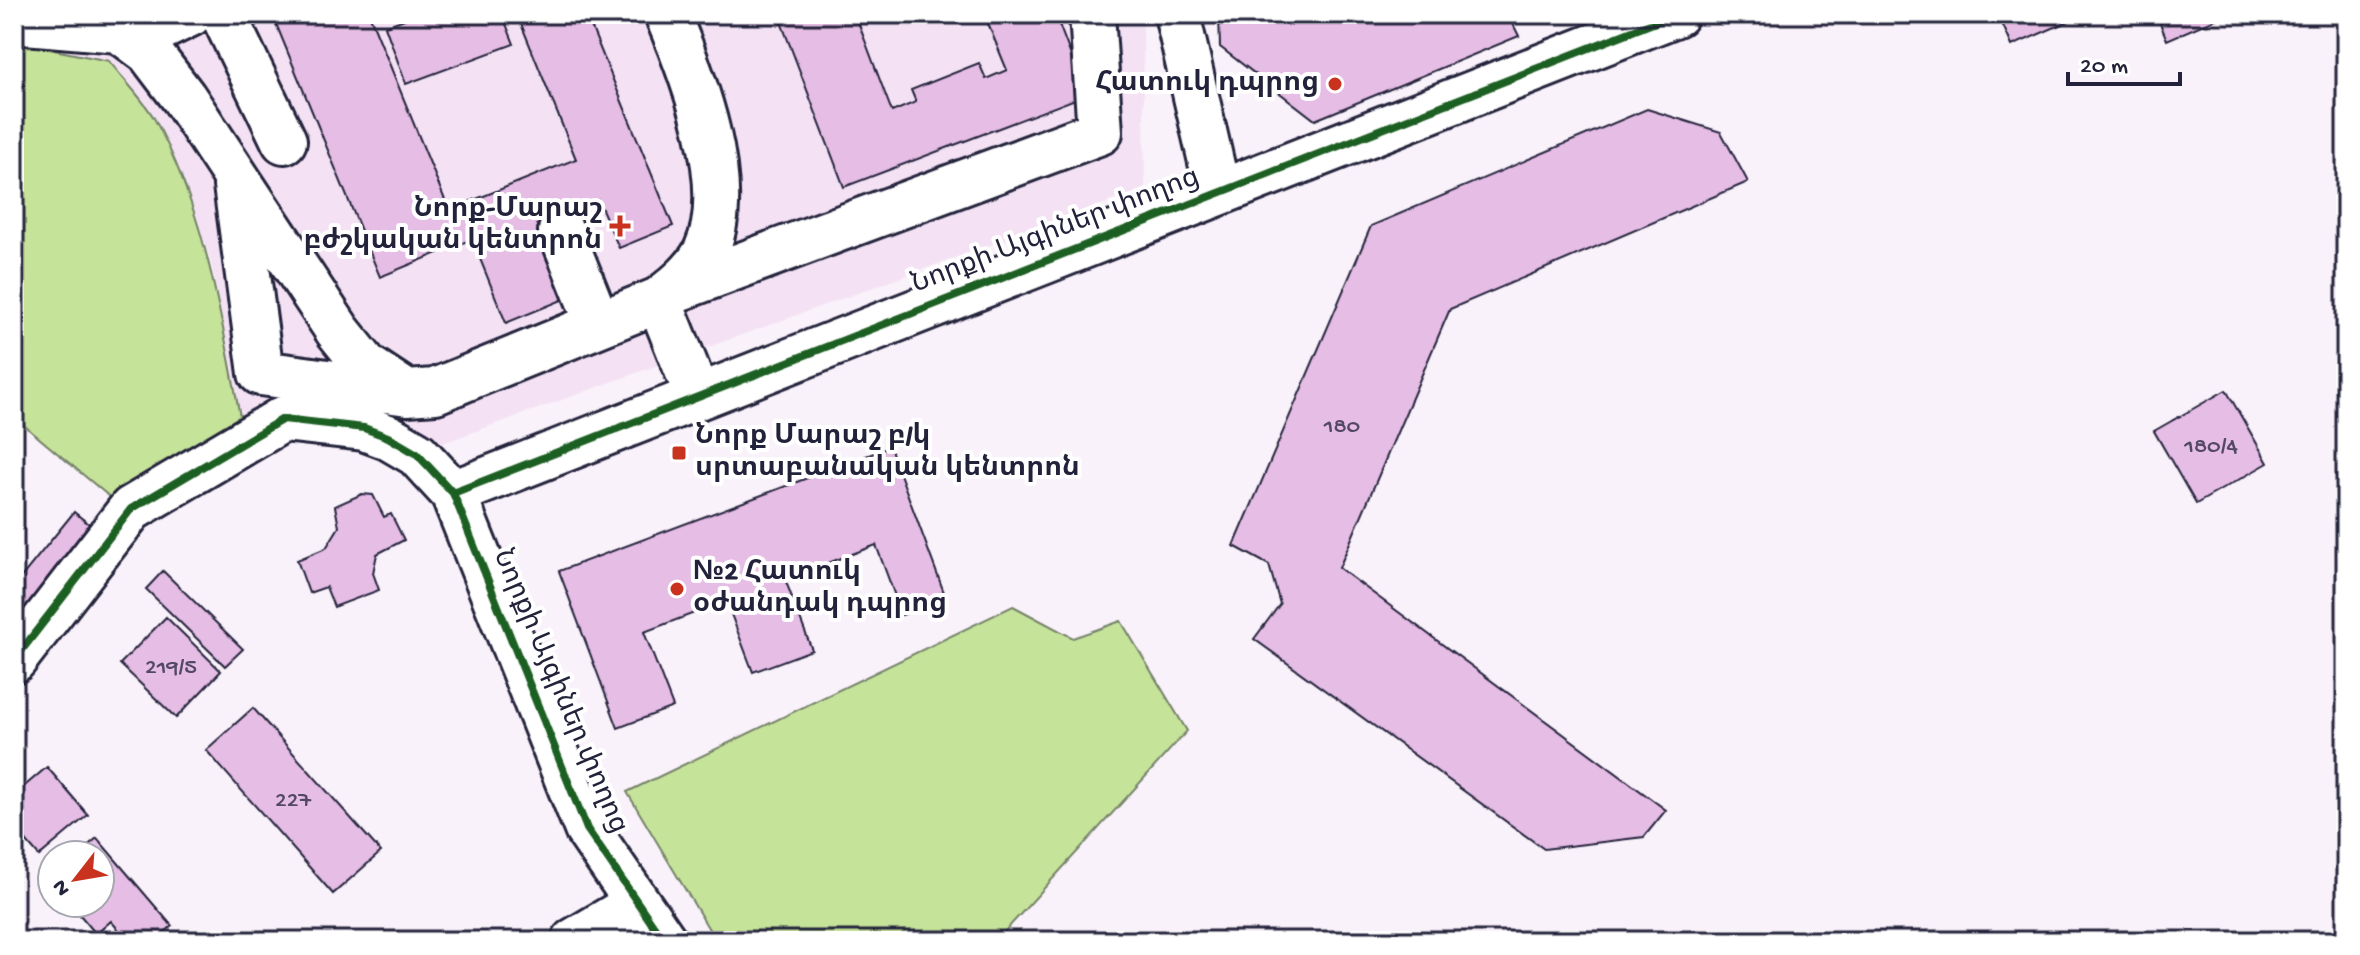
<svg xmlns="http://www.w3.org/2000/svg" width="2360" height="955" font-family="'Gochi Hand','Noto Sans Armenian',sans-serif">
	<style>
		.built { fill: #f4e2f4 }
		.green { fill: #c6e39a; stroke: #74826a; stroke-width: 2 }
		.building { fill: #e6bde5; stroke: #22223b; stroke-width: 2 }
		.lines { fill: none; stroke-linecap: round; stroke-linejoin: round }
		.minor-casing { stroke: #22223b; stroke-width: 50 }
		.minor { stroke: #fff; stroke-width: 44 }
		.cycleway-casing { stroke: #fff; stroke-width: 13 }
		.cycleway { stroke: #1b5e20; stroke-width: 8 }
		.poi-dot { fill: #c8321e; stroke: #fff; stroke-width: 3 }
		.labels { text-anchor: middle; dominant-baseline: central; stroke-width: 8; stroke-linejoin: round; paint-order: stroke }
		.number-label { font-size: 24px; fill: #534966 }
		.poi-label { font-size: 28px; font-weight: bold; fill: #22223b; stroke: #fff; text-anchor: end }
		.street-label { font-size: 28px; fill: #22223b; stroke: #fff }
	</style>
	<rect width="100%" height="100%" fill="#faf2fa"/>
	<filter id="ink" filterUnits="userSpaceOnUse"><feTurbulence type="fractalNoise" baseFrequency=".0125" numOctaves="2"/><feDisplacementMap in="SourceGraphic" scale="16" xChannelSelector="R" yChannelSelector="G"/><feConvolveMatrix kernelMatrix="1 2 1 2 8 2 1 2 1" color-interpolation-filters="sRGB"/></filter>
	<g filter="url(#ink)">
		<path class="built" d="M 14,14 L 1143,14 L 1145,189 L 424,450 L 241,422 L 211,262 L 184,180 L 152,116 L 108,61 L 14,42 Z"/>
		<path class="green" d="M 14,42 L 109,61 C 123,79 142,98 154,118 C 206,213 221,318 241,422 L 111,498 L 14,417 Z
			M 1013,606 L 1073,638 L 1121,621 L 1187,731 L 996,941 L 716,941 L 627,792 Z"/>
		<path class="building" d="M 272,14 L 369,14 L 449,210 L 576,159 L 517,14 L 586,14 L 673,226 L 619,248 L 598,200 L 537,225 L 567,298 L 506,323 L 472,239 L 380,277 Z
			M 418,14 L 502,14 L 514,44 L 406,84 L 385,26 Z
			M 778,14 L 855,14 L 892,112 L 916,102 L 911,90 L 979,63 L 986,79 L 1007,70 L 984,14 L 1055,14 L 1086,95 L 844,187 Z
			M 1219,14 L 1345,14 L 1353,19 L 1366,14 L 1508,14 L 1519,36 L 1315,120 L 1220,47 Z
			M 1998,14 L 2085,14 L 2012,46 Z
			M 2156,14 L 2227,14 L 2167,40 Z
			M 1647,109 L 1721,132 L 1748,182 L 1450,309 L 1339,568 L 1666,810 L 1644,837 L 1544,849 L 1254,639 L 1280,604 L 1269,565 L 1234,546 L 1371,226 Z
			M 2226,390 L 2268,463 L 2196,504 L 2154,431 Z
			M 890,447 L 946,598 L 902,615 L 876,545 L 785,579 L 812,650 L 753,672 L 726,601 L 644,632 L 673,707 L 618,728 L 559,571 Z
			M 362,494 L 373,495 L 384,517 L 391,514 L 404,540 L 377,554 L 373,573 L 379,590 L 334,607 L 326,587 L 309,593 L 297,560 L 326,548 L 339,527 L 335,506 Z
			M 74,512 L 95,529 L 20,623 L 14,618 L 14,586 Z
			M 163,571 L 243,649 L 225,666 L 146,589 Z
			M 166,617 L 221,671 L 176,718 L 120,664 Z
			M 253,708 L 381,852 L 333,894 L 206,750 Z
			M 47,767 L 88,815 L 39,856 L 14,827 L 14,795 Z
			M 97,838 L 172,926 L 155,941 L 128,941 L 111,921 L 96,934 L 70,903 L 100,903 L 100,855 L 77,855 Z"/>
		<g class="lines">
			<g class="minor-casing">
				<path id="minor" d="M 223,14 L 284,141
					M 1177,14 L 1218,192
					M 14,21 L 119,30 L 149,52 L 184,98 L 338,331 L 366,366 L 407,393 L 435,391 L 659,300 C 676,287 696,271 706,251 C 736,186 693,76 667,14
					M 134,41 L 190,14
					M 236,185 L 261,373 L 401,392
					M 561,231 L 598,324
					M 677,289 L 1100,132 L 1092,14
					M 659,300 L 698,397
					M 453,493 L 1676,14
					M 14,660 L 131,509 L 283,419 L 364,428 L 388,437 L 417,454 L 453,493 L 587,829 L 664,941
					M 574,941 L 638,903"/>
			</g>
			<use href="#minor" class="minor"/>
			<g class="cycleway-casing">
				<path id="cycleway" d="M 453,493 L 1676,14
					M 14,660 L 131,509 L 283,419 L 364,428 L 388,437 L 417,454 L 453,493 L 587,829 L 664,941"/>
			</g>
			<use href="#cycleway" class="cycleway"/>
		</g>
	</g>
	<g class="poi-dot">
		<circle cx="1335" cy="84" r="8"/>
		<path d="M616 214h8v8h8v8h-8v8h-8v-8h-8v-8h8z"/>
		<rect x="671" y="445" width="16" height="16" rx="4"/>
		<circle cx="677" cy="589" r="8"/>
	</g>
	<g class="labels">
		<g class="number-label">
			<text x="1342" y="427">180</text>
			<text x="2211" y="447">180/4</text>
			<text x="171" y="668">219/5</text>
			<text x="293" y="801">227</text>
		</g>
		<g class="poi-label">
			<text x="1319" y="84">Հատուկ դպրոց</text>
			<text x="602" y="210">Նորք-Մարաշ<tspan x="602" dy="32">բժշկական կենտրոն</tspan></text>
			<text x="695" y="437" text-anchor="start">Նորք Մարաշ բ/կ<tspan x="695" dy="32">սրտաբանական կենտրոն</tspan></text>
			<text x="693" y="573" text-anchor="start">№2 Հատուկ<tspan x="693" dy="32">օժանդակ դպրոց</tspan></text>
		</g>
		<g class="street-label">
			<text transform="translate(1056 232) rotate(-21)">Նորքի Այգիներ փողոց</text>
			<text transform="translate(559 692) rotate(67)">Նորքի Այգիներ փողոց</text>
		</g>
	</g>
	<rect width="2360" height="955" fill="none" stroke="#fff" stroke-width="48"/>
	<rect x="24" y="24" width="2312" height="907" fill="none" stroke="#22223b" stroke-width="3" filter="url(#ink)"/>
	<g transform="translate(76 879) rotate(239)"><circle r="38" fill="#ffffff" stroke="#a7a7b1" stroke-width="2"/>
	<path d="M0-6L14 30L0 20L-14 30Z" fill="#c8321e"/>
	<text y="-12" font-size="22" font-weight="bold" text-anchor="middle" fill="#22223b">N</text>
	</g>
	<path d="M2068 72v12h112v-12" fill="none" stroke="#22223b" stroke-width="4"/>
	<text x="2080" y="72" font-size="24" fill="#22223b" stroke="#ffffff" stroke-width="6" paint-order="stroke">20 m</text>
</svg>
